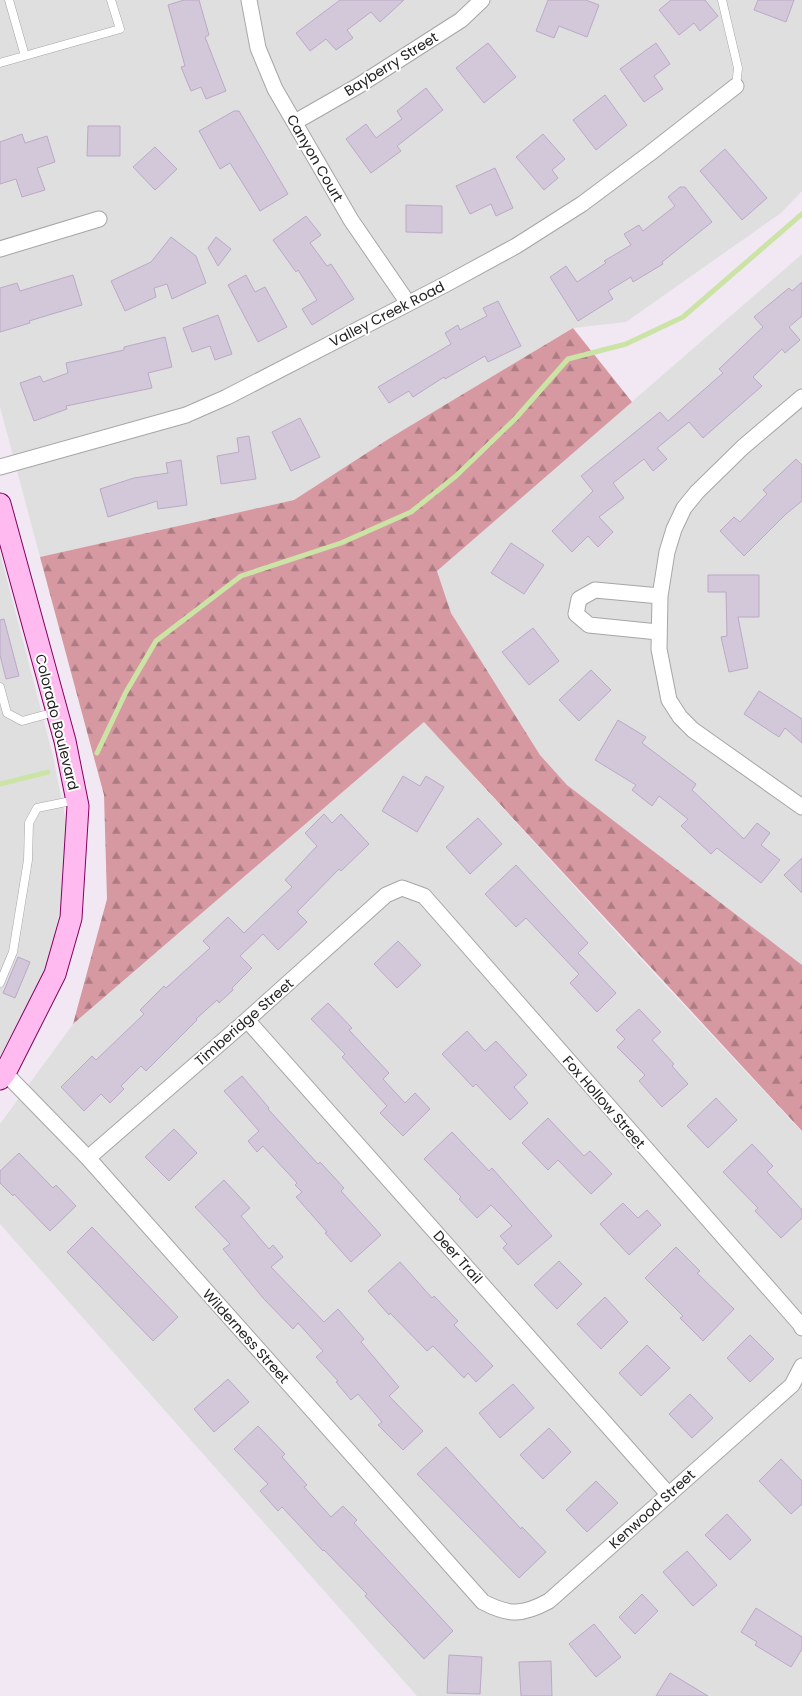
<svg xmlns="http://www.w3.org/2000/svg" width="802" height="1696" font-family="Poppins,sans-serif">
	<style>
		.residential { fill: #dfdfe0 }
		.forest { fill: url(#forest-firs) }
		.lines { fill: none; stroke-linecap: round; stroke-linejoin: round }
		.stream { stroke: #cbe4a5; stroke-width: 5 }
		.building { fill: #d3c7da; stroke: #bba9c6 }
		.lane-casing { stroke: #a6a6a6; stroke-width: 9 }
		.street-casing { stroke: #a6a6a6; stroke-width: 17 }
		.secondary-casing { stroke: #82005e; stroke-width: 23 }
		.lane { stroke: #fff; stroke-width: 8 }
		.street { stroke: #fff; stroke-width: 15 }
		.secondary { stroke: #ffbaf0; stroke-width: 21 }
		.labels { text-anchor: middle; dominant-baseline: central; stroke-width: 4; stroke-linejoin: round; paint-order: stroke }
		.street-label { font-size: 14px; fill: #222; stroke: #fff }
	</style>
	<defs>
		<pattern id="forest-firs" width="22" height="20" patternUnits="userSpaceOnUse" patternTransform="scale(1.25)"><rect width="22" height="20" fill="#d699a1"/><path d="M5 1l3.5 6h-7zM16 11l3.5 6h-7z" fill="#ad7c83"/></pattern>
	</defs>
	<rect width="100%" height="100%" fill="#f1e8f3"/>
	<path class="residential" d="M 0,0 L 802,0 L 802,191 L 781,213 L 626,322 L 573,328 L 390,438 L 294,500 L 40,557 L 0,407 Z
		M 802,254 L 802,965 L 567,785 L 540,755 L 451,613 L 437,571 Z
		M 0,553 L 53,756 L 66,821 L 64,893 L 48,965 L 0,1059 Z
		M 424,722 L 636,954 L 802,1132 L 802,1696 L 417,1696 L 0,1224 L 0,1124 L 73,1024 Z"/>
	<path class="forest" d="M 573,328 L 632,402 L 437,571 L 451,613 L 540,755 L 567,785 L 802,965 L 802,1131 L 424,722 L 73,1024 L 107,899 L 104,795 L 40,557 L 294,500 L 390,438 Z"/>
	<g class="lines">
		<path class="stream" d="M 97,753 L 126,692 L 156,641 L 241,576 L 341,543 L 411,512 L 456,476 L 515,419 L 568,359 L 626,344 L 683,317 L 802,214
			M 0,784 L 48,772"/>
	</g>
	<path class="building" d="M 184,0 L 199,0 L 209,35 L 205,37 L 226,91 L 206,99 L 201,87 L 191,91 L 181,67 L 185,66 L 168,5 Z
		M 340,0 L 404,0 L 380,22 L 371,12 L 347,30 L 353,38 L 336,50 L 326,39 L 310,51 L 296,33 Z
		M 548,0 L 586,0 L 599,5 L 587,37 L 559,26 L 554,38 L 536,31 Z
		M 671,0 L 705,0 L 718,16 L 700,31 L 694,23 L 679,35 L 659,10 Z
		M 758,0 L 794,0 L 786,22 L 754,10 Z
		M 488,43 L 516,77 L 484,103 L 456,68 Z
		M 656,43 L 670,64 L 654,76 L 663,89 L 644,102 L 620,69 Z
		M 426,88 L 443,110 L 397,146 L 401,151 L 371,173 L 346,139 L 366,124 L 376,138 L 402,119 L 397,111 Z
		M 605,95 L 627,125 L 596,150 L 573,120 Z
		M 234,111 L 239,111 L 288,194 L 260,211 L 230,163 L 220,169 L 199,131 Z
		M 88,126 L 120,126 L 120,156 L 87,156 Z
		M 22,134 L 25,143 L 47,136 L 55,162 L 37,168 L 45,190 L 22,197 L 16,179 L 0,184 L 0,142 Z
		M 543,134 L 565,159 L 552,170 L 558,178 L 544,190 L 516,157 Z
		M 155,147 L 177,169 L 155,190 L 133,167 Z
		M 725,149 L 767,198 L 742,220 L 700,171 Z
		M 495,168 L 513,208 L 496,216 L 491,204 L 470,214 L 456,186 Z
		M 680,187 L 685,187 L 712,222 L 662,262 L 663,264 L 633,282 L 631,277 L 608,291 L 613,299 L 578,321 L 550,277 L 566,266 L 577,282 L 606,263 L 604,261 L 631,245 L 624,234 L 639,225 L 643,231 L 675,206 L 668,197 Z
		M 406,205 L 442,206 L 442,233 L 406,232 Z
		M 306,216 L 321,235 L 310,243 L 327,266 L 331,264 L 354,299 L 312,325 L 302,309 L 317,300 L 298,270 L 296,272 L 273,240 Z
		M 171,237 L 196,256 L 206,283 L 172,299 L 167,284 L 154,288 L 156,297 L 125,311 L 111,281 L 151,262 Z
		M 216,237 L 231,249 L 218,266 L 208,248 Z
		M 73,275 L 82,305 L 29,321 L 30,323 L 0,332 L 0,288 L 17,283 L 20,291 Z
		M 246,275 L 255,292 L 265,287 L 287,327 L 258,342 L 228,285 Z
		M 802,282 L 802,316 L 789,327 L 800,340 L 785,353 L 782,349 L 753,377 L 762,386 L 703,438 L 689,422 L 657,448 L 667,459 L 653,471 L 644,459 L 613,483 L 624,498 L 599,517 L 613,532 L 598,547 L 588,536 L 572,552 L 552,531 L 593,491 L 581,476 L 660,412 L 668,421 L 723,373 L 719,369 L 763,327 L 754,317 L 789,288 L 792,291 Z
		M 498,301 L 521,346 L 488,362 L 485,356 L 445,379 L 444,377 L 413,397 L 409,391 L 389,403 L 378,387 L 451,344 L 445,333 L 458,325 L 460,330 L 487,316 L 483,308 Z
		M 218,315 L 232,354 L 215,360 L 210,346 L 192,352 L 183,328 Z
		M 165,337 L 172,367 L 148,373 L 152,388 L 66,406 L 67,409 L 34,421 L 20,383 L 40,376 L 43,382 L 68,373 L 66,363 L 124,350 L 124,347 Z
		M 300,418 L 320,457 L 291,471 L 272,432 Z
		M 249,436 L 256,479 L 221,484 L 217,456 L 239,452 L 237,438 Z
		M 796,459 L 802,465 L 802,501 L 786,514 L 744,556 L 720,531 L 734,517 L 740,522 L 767,494 L 763,490 Z
		M 181,460 L 187,505 L 158,509 L 157,501 L 108,517 L 100,489 L 134,478 L 168,473 L 166,463 Z
		M 511,543 L 544,565 L 524,594 L 491,573 Z
		M 708,575 L 759,575 L 759,617 L 738,617 L 748,668 L 729,672 L 721,637 L 727,636 L 726,592 L 708,592 Z
		M 4,619 L 19,676 L 6,679 L 0,655 L 0,620 Z
		M 533,628 L 559,661 L 529,685 L 502,652 Z
		M 591,670 L 611,690 L 579,721 L 559,700 Z
		M 759,691 L 802,719 L 802,743 L 785,728 L 779,737 L 744,714 Z
		M 618,720 L 646,737 L 642,743 L 696,784 L 692,790 L 744,839 L 757,823 L 770,833 L 761,845 L 780,860 L 761,883 L 717,848 L 711,854 L 681,826 L 688,819 L 659,796 L 652,806 L 632,790 L 636,785 L 595,760 Z
		M 403,776 L 420,786 L 426,776 L 444,787 L 417,832 L 382,811 Z
		M 324,814 L 332,823 L 341,814 L 369,844 L 341,871 L 339,869 L 297,912 L 307,922 L 278,950 L 263,934 L 240,956 L 252,968 L 232,988 L 233,990 L 219,1003 L 217,1000 L 196,1019 L 197,1020 L 146,1071 L 141,1066 L 121,1086 L 124,1089 L 110,1103 L 101,1094 L 84,1111 L 61,1087 L 92,1056 L 96,1060 L 144,1014 L 140,1010 L 164,986 L 166,988 L 210,948 L 203,941 L 228,917 L 244,933 L 292,887 L 285,880 L 317,846 L 305,833 Z
		M 478,818 L 502,844 L 470,874 L 446,847 Z
		M 802,858 L 802,893 L 784,875 Z
		M 516,865 L 588,943 L 578,953 L 616,993 L 597,1012 L 570,983 L 579,974 L 526,918 L 516,927 L 485,894 Z
		M 398,941 L 421,965 L 397,988 L 374,964 Z
		M 18,957 L 30,962 L 15,998 L 3,993 Z
		M 328,1003 L 352,1028 L 349,1030 L 389,1073 L 383,1079 L 405,1103 L 415,1093 L 430,1109 L 403,1136 L 380,1113 L 387,1106 L 342,1057 L 345,1054 L 311,1019 Z
		M 639,1009 L 661,1032 L 652,1040 L 674,1064 L 672,1066 L 688,1084 L 662,1107 L 639,1081 L 645,1075 L 617,1047 L 625,1039 L 616,1030 Z
		M 467,1031 L 485,1051 L 496,1041 L 527,1075 L 514,1087 L 528,1103 L 510,1120 L 476,1084 L 473,1087 L 442,1054 Z
		M 242,1076 L 269,1108 L 268,1109 L 318,1164 L 320,1162 L 344,1188 L 341,1191 L 381,1235 L 351,1262 L 325,1233 L 327,1232 L 296,1197 L 302,1192 L 295,1185 L 297,1183 L 263,1146 L 257,1152 L 248,1141 L 259,1131 L 224,1091 Z
		M 716,1098 L 737,1120 L 708,1148 L 687,1126 Z
		M 548,1118 L 584,1156 L 590,1151 L 612,1174 L 591,1194 L 558,1160 L 548,1170 L 522,1143 Z
		M 174,1129 L 197,1153 L 169,1181 L 145,1157 Z
		M 452,1132 L 489,1171 L 492,1168 L 552,1236 L 518,1265 L 503,1248 L 507,1244 L 500,1236 L 512,1226 L 491,1205 L 477,1218 L 459,1199 L 461,1197 L 424,1159 Z
		M 752,1144 L 773,1166 L 767,1172 L 802,1210 L 802,1218 L 781,1238 L 755,1211 L 758,1208 L 723,1172 Z
		M 19,1153 L 53,1188 L 56,1185 L 76,1206 L 50,1231 L 14,1194 L 13,1196 L 0,1183 L 0,1171 Z
		M 224,1180 L 250,1208 L 241,1216 L 269,1249 L 273,1245 L 283,1257 L 271,1267 L 324,1322 L 338,1309 L 364,1339 L 361,1342 L 399,1387 L 389,1396 L 423,1431 L 403,1450 L 378,1425 L 382,1422 L 358,1394 L 351,1400 L 336,1382 L 338,1381 L 316,1357 L 323,1351 L 298,1323 L 293,1329 L 263,1298 L 223,1249 L 230,1244 L 195,1207 Z
		M 623,1203 L 638,1218 L 647,1210 L 661,1225 L 629,1255 L 600,1224 Z
		M 92,1227 L 178,1317 L 153,1341 L 67,1252 Z
		M 676,1247 L 700,1271 L 697,1273 L 734,1309 L 703,1341 L 680,1318 L 683,1316 L 645,1278 Z
		M 559,1261 L 582,1284 L 557,1309 L 534,1285 Z
		M 400,1262 L 432,1298 L 434,1296 L 458,1321 L 454,1325 L 493,1366 L 476,1382 L 468,1373 L 464,1378 L 433,1346 L 427,1351 L 390,1313 L 389,1315 L 368,1291 Z
		M 605,1297 L 628,1322 L 601,1349 L 577,1324 Z
		M 750,1335 L 774,1359 L 750,1382 L 727,1358 Z
		M 647,1345 L 670,1368 L 641,1396 L 619,1373 Z
		M 228,1379 L 249,1402 L 214,1432 L 194,1409 Z
		M 513,1384 L 534,1408 L 500,1438 L 479,1413 Z
		M 690,1394 L 713,1418 L 692,1438 L 669,1414 Z
		M 258,1426 L 285,1454 L 282,1457 L 307,1485 L 304,1487 L 331,1517 L 343,1506 L 357,1520 L 354,1523 L 453,1631 L 424,1659 L 365,1596 L 367,1594 L 324,1550 L 323,1551 L 282,1507 L 278,1511 L 260,1491 L 268,1484 L 234,1449 Z
		M 549,1428 L 571,1452 L 543,1479 L 520,1455 Z
		M 446,1447 L 521,1529 L 522,1527 L 546,1552 L 519,1578 L 417,1474 Z
		M 781,1459 L 802,1481 L 802,1504 L 791,1514 L 759,1481 Z
		M 596,1481 L 618,1503 L 587,1532 L 566,1510 Z
		M 727,1514 L 751,1540 L 730,1560 L 705,1535 Z
		M 687,1551 L 717,1585 L 693,1606 L 663,1572 Z
		M 642,1594 L 658,1611 L 635,1634 L 619,1617 Z
		M 756,1608 L 802,1637 L 802,1649 L 791,1667 L 755,1645 L 757,1642 L 741,1632 Z
		M 594,1624 L 621,1657 L 596,1677 L 569,1644 Z
		M 449,1655 L 482,1657 L 480,1694 L 447,1693 Z
		M 551,1661 L 552,1696 L 521,1696 L 519,1662 Z
		M 670,1673 L 708,1696 L 656,1696 Z"/>
	<g class="lines">
		<g class="lane-casing">
			<path id="lane" d="M 9,0 L 25,56
				M 722,0 L 738,68 L 736,86
				M 0,63 L 120,29 L 111,0
				M 0,687 L 7,713 L 22,721 L 55,712
				M 0,983 L 13,952 L 28,860 L 29,823 L 37,808 L 76,800"/>
		</g>
		<g class="street-casing">
			<path id="street" d="M 249,0 L 258,48 L 275,89 L 351,220 L 408,303
				M 295,122 L 358,86 L 461,20 L 482,0
				M 0,249 L 99,219
				M 802,397 L 743,447 L 697,492 L 684,508 L 674,529 L 667,552 L 660,596 L 659,649 L 669,700 L 680,717 L 693,730 L 802,807
				M 0,467 L 186,415 L 227,397 L 448,283 L 516,246 L 582,204 L 649,154 L 736,86
				M 658,632 L 589,625 L 576,614 L 579,599 L 595,590 L 660,596
				M 247,1020 L 669,1495
				M 5,1073 L 88,1158 L 483,1602 C 510,1616 523,1615 549,1601 L 792,1385 L 802,1366
				M 88,1158 L 247,1020 L 386,895 L 402,888 L 424,896 L 800,1324 L 802,1328"/>
		</g>
		<g class="secondary-casing">
			<path id="secondary" d="M 0,504 L 65,741 L 78,806 L 71,918 L 55,974 L 5,1073 L 0,1079"/>
		</g>
		<use href="#lane" class="lane"/>
		<use href="#street" class="street"/>
		<use href="#secondary" class="secondary"/>
	</g>
	<g class="labels">
		<g class="street-label">
			<text transform="translate(391 64) rotate(-32)">Bayberry Street</text>
			<text transform="translate(315 158) rotate(60)">Canyon Court</text>
			<text transform="translate(387 314) rotate(-27)">Valley Creek Road</text>
			<text transform="translate(57 722) rotate(76)">Colorado Boulevard</text>
			<text transform="translate(244 1022) rotate(-41)">Timberidge Street</text>
			<text transform="translate(604 1102) rotate(49)">Fox Hollow Street</text>
			<text transform="translate(458 1257) rotate(48)">Deer Trail</text>
			<text transform="translate(246 1336) rotate(48)">Wilderness Street</text>
			<text transform="translate(652 1509) rotate(-42)">Kenwood Street</text>
		</g>
	</g>
</svg>
